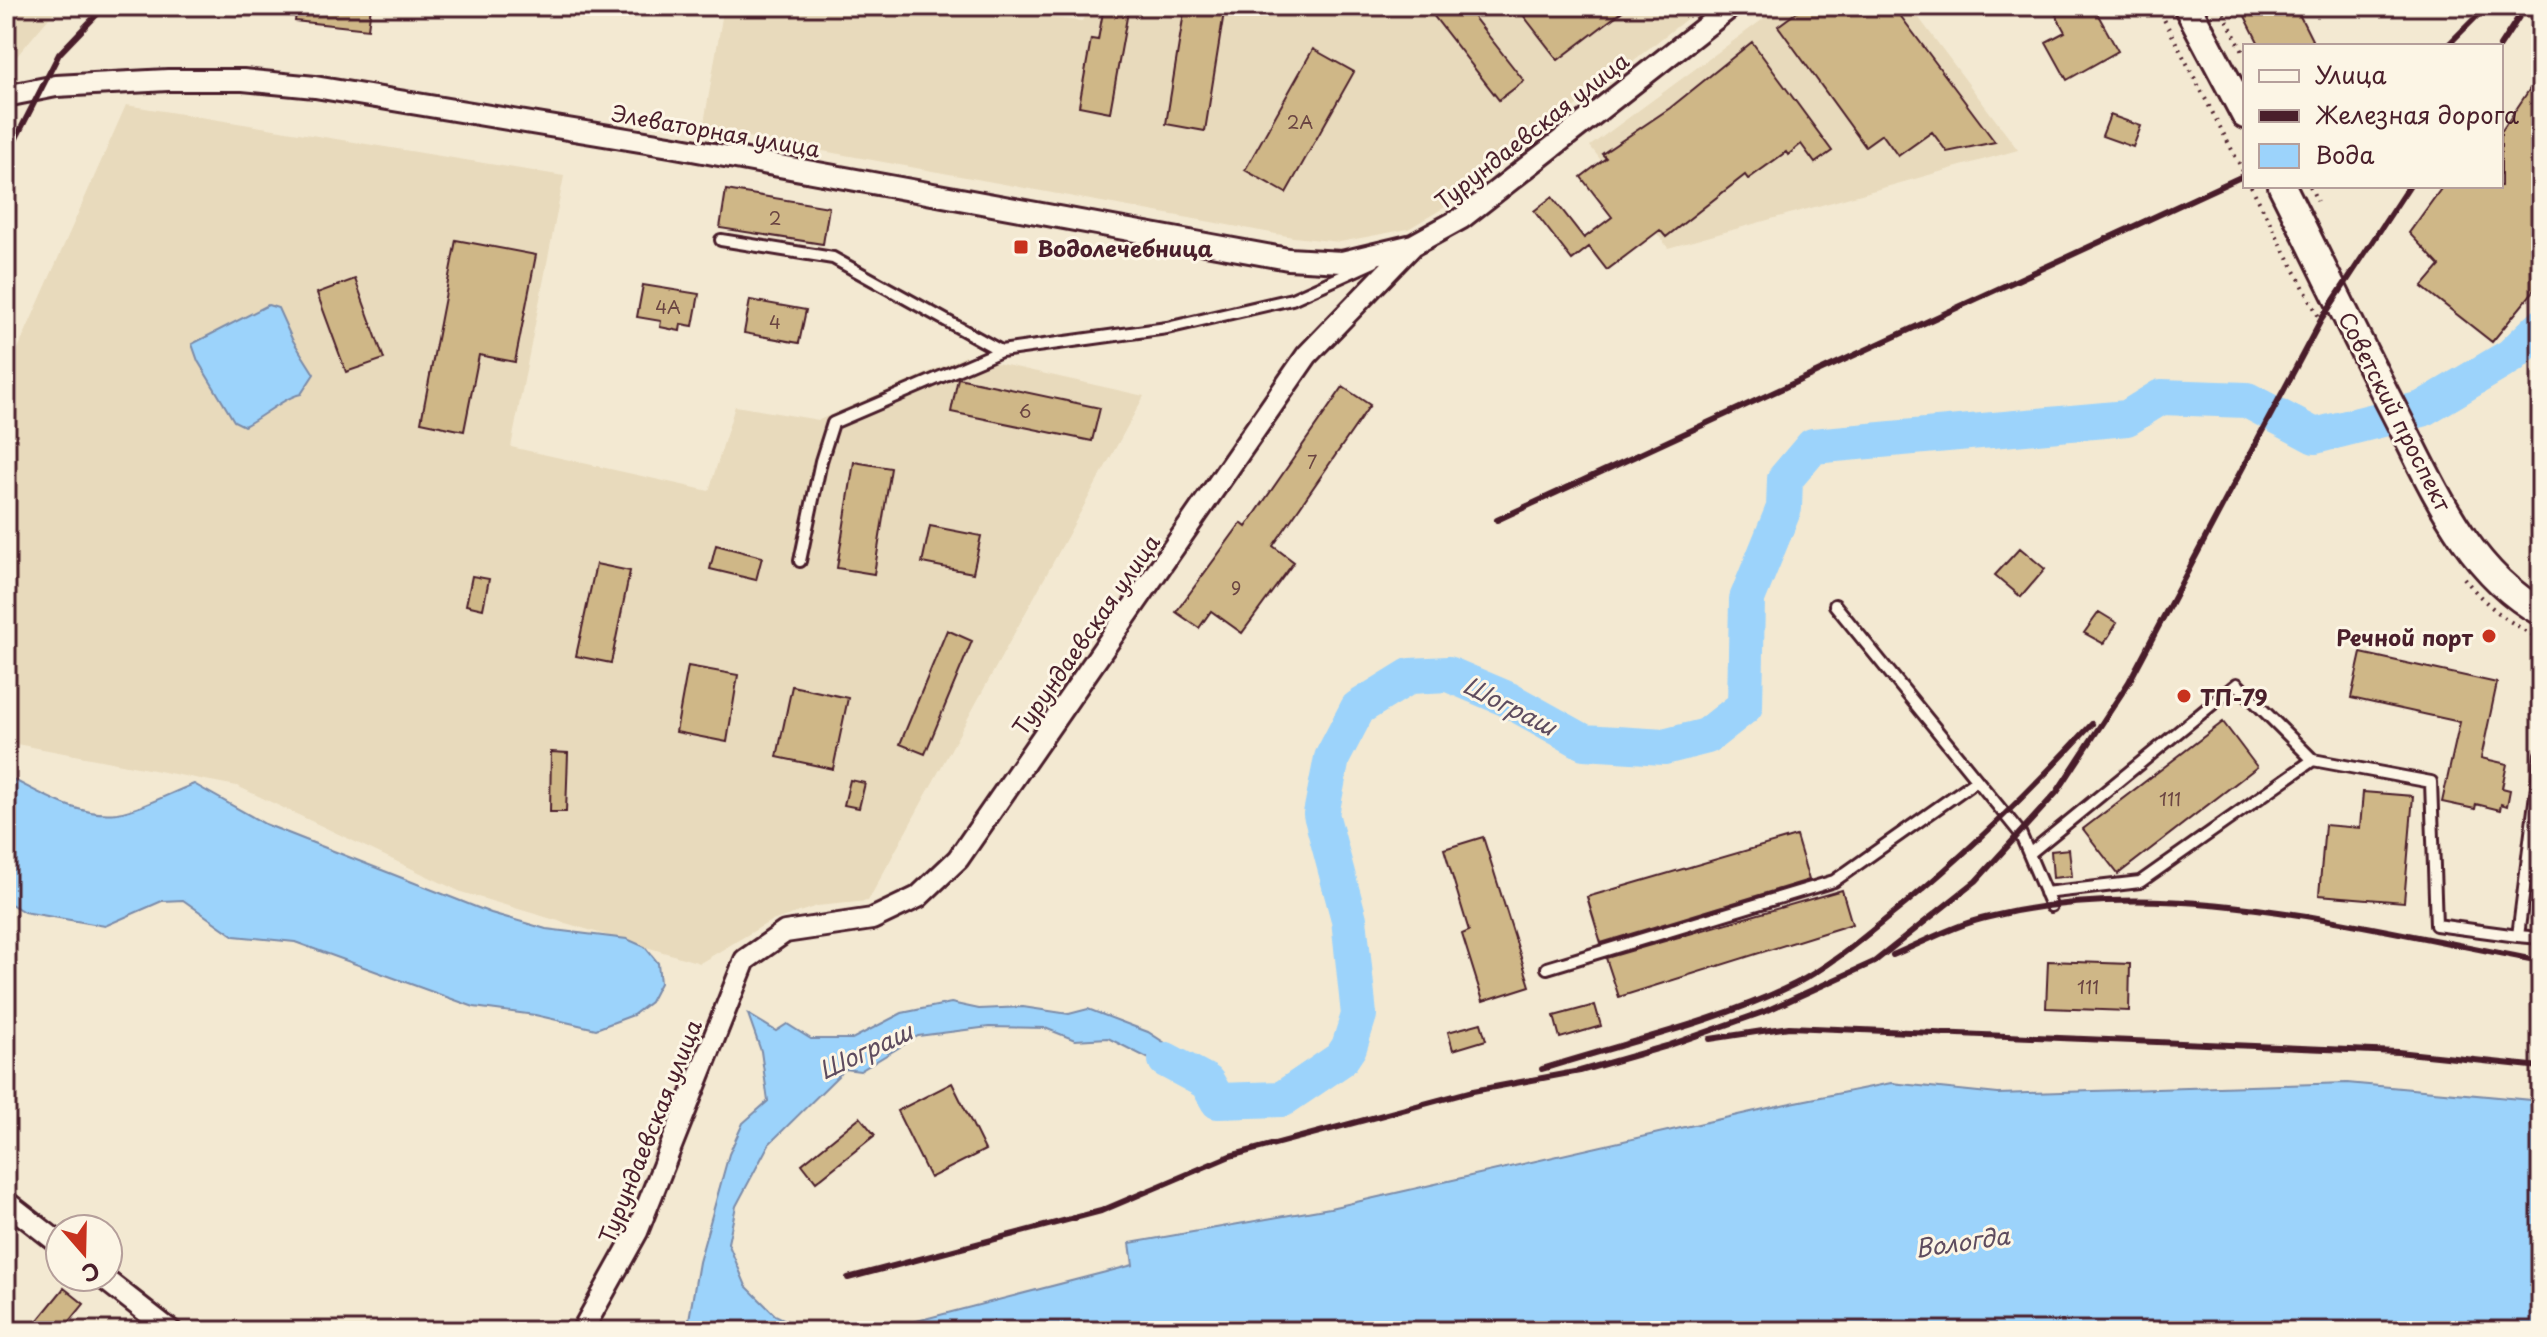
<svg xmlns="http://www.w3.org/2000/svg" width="2547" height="1337" font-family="'Playpen Sans',sans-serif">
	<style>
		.built { fill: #e8dabc }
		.water { fill: #9cd3fb; stroke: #7b8ba8; stroke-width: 2 }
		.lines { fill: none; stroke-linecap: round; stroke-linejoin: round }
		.river { stroke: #9cd3fb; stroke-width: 36 }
		.building { fill: #cfb787; stroke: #4a1f2b; stroke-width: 2 }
		.service-casing { stroke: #4a1f2b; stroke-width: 16 }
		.minor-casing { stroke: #4a1f2b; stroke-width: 26 }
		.tertiary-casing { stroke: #4a1f2b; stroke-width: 32 }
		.path { stroke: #4a1f2b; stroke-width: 4; stroke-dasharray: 2 6; stroke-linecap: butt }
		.service { stroke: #fcf5e5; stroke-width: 10 }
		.minor { stroke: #fcf5e5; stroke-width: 20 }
		.tertiary { stroke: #fcf5e5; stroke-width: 26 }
		.rail { stroke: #4a1f2b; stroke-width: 6 }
		.poi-dot { fill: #c8321e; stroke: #fcf5e5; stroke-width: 3 }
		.labels { text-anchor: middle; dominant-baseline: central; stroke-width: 6; stroke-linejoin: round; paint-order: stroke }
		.number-label { font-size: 18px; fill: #6b4542 }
		.street-label { font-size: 22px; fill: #4a1f2b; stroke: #fcf5e5 }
		.poi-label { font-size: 22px; font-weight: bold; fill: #4a1f2b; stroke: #fcf5e5; text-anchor: start }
		.water-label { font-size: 24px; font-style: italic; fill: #5e4c5f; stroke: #fcf5e5 }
	</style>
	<rect width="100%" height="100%" fill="#f3e9d2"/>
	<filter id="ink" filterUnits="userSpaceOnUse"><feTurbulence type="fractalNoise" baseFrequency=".0125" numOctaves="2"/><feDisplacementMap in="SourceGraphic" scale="16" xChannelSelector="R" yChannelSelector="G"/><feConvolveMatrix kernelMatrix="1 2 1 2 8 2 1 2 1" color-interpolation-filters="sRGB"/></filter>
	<g filter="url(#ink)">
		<path class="built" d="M 6,6 L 59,6 L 6,69 Z
			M 724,6 L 920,6 L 1082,21 L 1089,6 L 1703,6 L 1452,203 L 1408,229 L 1340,242 L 1293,237 L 703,129 Z
			M 1781,6 L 1910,6 L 2018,150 L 1668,248 L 1590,146 Z
			M 126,105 L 564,176 L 511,447 L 709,491 L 735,406 L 819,420 L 966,356 L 1144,396 L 868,901 L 817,906 L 769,922 L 700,963 L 461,892 L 237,786 L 6,742 L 6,376 Z"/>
		<path class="water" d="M 268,305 L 278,308 L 292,339 L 314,374 L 301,394 C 283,398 262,417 244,426 L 234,421 L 198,361 L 192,344 Z
			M 6,776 C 39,792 79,818 117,813 C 142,809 170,793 194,784 L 265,824 L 491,913 L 546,929 L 627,939 L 645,947 L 658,963 L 660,983 L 650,1002 L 633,1015 L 596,1029 L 535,1015 L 474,1007 L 295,942 L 234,936 L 183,900 L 162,901 L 105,926 L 24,912 L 6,901 Z
			M 951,1003 L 979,1009 L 1023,1007 L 1069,1014 L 1088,1009 L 1148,1032 L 1188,1058 L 1207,1082 L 1183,1076 L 1108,1038 L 1075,1040 L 1045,1028 L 989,1027 L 918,1036 L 860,1071 L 845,1069 L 769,1144 L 736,1206 L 728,1243 L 746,1286 L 775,1315 L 808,1331 L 687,1331 L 699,1262 L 729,1154 L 743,1123 L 768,1101 L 761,1051 L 748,1014 L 776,1031 L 787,1024 L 811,1039 L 852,1039 L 902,1013 Z
			M 1891,1083 L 1998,1094 L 2347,1083 L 2541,1101 L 2541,1331 L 878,1331 L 1133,1265 L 1130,1243 L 1330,1208 L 1786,1104 Z"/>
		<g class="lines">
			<path class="river" d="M 1166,1060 L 1207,1082 L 1218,1101 L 1282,1099 L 1341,1059 L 1349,1047 L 1359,1015 L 1349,919 L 1321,814 L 1332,758 L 1358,708 L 1410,676 L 1448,674 L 1507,699 L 1584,742 L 1664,747 L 1707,736 L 1745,706 L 1747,599 L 1784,508 L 1785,479 L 1813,446 L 2127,418 L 2161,397 L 2247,400 L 2315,436 L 2422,409 L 2511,356 L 2541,327"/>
		</g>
		<path class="building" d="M 297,6 L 371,6 L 368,29 L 295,21 Z
			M 1104,6 L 1129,6 L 1110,112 L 1079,106 L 1091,39 L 1098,40 Z
			M 1185,6 L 1225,6 L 1205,131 L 1166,124 Z
			M 1426,6 L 1465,6 L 1524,81 L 1499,100 Z
			M 1516,6 L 1629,6 L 1558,60 Z
			M 1805,6 L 1893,6 L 1995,142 L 1947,152 L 1932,132 L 1898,156 L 1882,134 L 1865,146 L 1778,26 Z
			M 2051,6 L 2093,6 L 2118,51 L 2067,80 L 2046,42 L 2065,32 Z
			M 2240,6 L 2295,6 L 2315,46 L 2260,46 Z
			M 1752,42 L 1832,151 L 1815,163 L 1801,144 L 1788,155 L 1786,152 L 1748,179 L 1745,175 L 1666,237 L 1660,230 L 1607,270 L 1589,247 L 1572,260 L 1534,211 L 1552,197 L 1584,238 L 1612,217 L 1581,177 L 1606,158 L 1602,154 L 1670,108 Z
			M 1313,49 L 1354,72 L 1286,193 L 1245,170 Z
			M 2541,72 L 2541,282 L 2492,342 L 2422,287 L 2440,266 L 2409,233 L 2443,186 L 2501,186 L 2501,132 Z
			M 2110,115 L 2141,126 L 2133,147 L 2102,136 Z
			M 726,190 L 829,207 L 823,244 L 720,228 Z
			M 456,240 L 536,255 L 515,362 L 479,355 L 464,431 L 421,422 Z
			M 355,279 L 384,359 L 346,372 L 317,293 Z
			M 643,285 L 699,294 L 693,326 L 681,324 L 680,331 L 660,327 L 661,321 L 637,317 Z
			M 750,300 L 806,310 L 799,343 L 744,333 Z
			M 958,378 L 1100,408 L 1092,441 L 951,412 Z
			M 1343,387 L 1370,405 L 1273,546 L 1294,562 L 1242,633 L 1211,611 L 1199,628 L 1176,612 L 1241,523 L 1246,527 Z
			M 854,462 L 891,468 L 874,574 L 837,568 Z
			M 930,526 L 981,536 L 973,573 L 922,563 Z
			M 716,545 L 762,557 L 756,580 L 710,569 Z
			M 2020,548 L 2045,569 L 2021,597 L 1995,575 Z
			M 596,564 L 630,571 L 611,663 L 576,656 Z
			M 472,576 L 489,579 L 483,609 L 466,605 Z
			M 2099,612 L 2117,623 L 2104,644 L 2084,633 Z
			M 947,630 L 972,641 L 925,754 L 900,744 Z
			M 2361,653 L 2497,683 L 2481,758 L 2507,764 L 2502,788 L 2510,790 L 2507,806 L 2501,804 L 2500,810 L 2476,804 L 2475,809 L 2442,802 L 2460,722 L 2351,698 Z
			M 688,666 L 738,675 L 727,742 L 676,732 Z
			M 792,686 L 848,698 L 833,769 L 777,757 Z
			M 2223,722 L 2257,767 L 2118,874 L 2083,829 Z
			M 551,752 L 568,753 L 566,812 L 550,812 Z
			M 850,780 L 865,783 L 859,808 L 844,805 Z
			M 2363,792 L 2413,796 L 2404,902 L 2319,895 L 2325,825 L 2360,828 Z
			M 1796,836 L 1809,880 L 1601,943 L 1587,897 Z
			M 1483,837 L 1530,986 L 1483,1001 L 1462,934 L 1469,931 L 1444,849 Z
			M 2069,849 L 2072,876 L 2053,878 L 2051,851 Z
			M 1842,890 L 1852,924 L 1619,997 L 1606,958 Z
			M 2048,961 L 2130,964 L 2129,1011 L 2046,1008 Z
			M 1595,1005 L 1601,1026 L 1560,1038 L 1554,1016 Z
			M 1481,1023 L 1486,1040 L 1453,1050 L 1448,1032 Z
			M 952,1083 L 985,1150 L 930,1178 L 897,1111 Z
			M 860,1117 L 875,1135 L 816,1182 L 802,1164 Z
			M 64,1288 L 84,1304 L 62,1331 L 29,1331 Z"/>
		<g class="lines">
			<g class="service-casing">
				<path id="service" d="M 721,240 L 833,258 L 1001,351
					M 800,561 L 821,461 L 833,423 L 1001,351 L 1167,328 L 1292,299 L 1374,262
					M 1835,605 L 2020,833 L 2051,906
					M 2541,754 L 2518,936 L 2541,938
					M 2029,854 L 2237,684 L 2313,760
					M 2045,893 L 2140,882 L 2313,760 L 2431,782 L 2436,925 L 2518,936
					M 1547,968 L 1834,881 L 1977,780"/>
			</g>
			<g class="minor-casing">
				<path id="minor" d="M 6,96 L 56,86 L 168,80 L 243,80 L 315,87 L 670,146 L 1288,259 L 1342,262 L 1413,245
					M 6,1202 L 60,1244
					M 102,1277 L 171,1331
					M 582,1331 L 637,1232 L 745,960 L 785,932 L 872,919 L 918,897 L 958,859 L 1307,355 L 1413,245 L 1462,218 L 1732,6"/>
			</g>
			<g class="tertiary-casing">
				<path id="tertiary" d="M 2187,6 L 2245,115
					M 2282,186 C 2319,260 2355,335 2393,409 C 2431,482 2466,571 2541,612"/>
			</g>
			<path class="path" d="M 2157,6 L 2245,175
				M 2220,6 L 2245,56
				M 2251,186 L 2320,319
				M 2310,186 L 2317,201
				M 2464,578 C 2486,606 2509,623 2541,639"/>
			<use href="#service" class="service"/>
			<use href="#minor" class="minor"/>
			<use href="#tertiary" class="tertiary"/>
			<path class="rail" d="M 2447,46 L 2487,6
				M 2500,46 L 2526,6
				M 6,158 L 59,54 L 105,6
				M 1497,520 L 2245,175
				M 1893,955 C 1924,942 1957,924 1989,917 C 2169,872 2364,929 2541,961
				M 1710,1039 L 1789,1027 L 2398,1052 L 2541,1067
				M 1542,1069 C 1627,1042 1715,1023 1795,984 C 1827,968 1857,943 1885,920 C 1960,861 2027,795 2092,724
				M 848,1278 L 1101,1211 L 1230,1156 L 1473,1091 L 1580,1071 L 1667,1046 L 1766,1011 L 1874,962 L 1976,881 L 2057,792 L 2129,682 L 2321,320 L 2409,186"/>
		</g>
	</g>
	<g class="poi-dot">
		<rect x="1013" y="239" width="16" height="16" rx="4"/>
		<circle cx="2489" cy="636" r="8"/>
		<circle cx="2184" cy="696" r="8"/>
	</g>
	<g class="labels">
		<g class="number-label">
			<text x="1300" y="121">2А</text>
			<text x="775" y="217">2</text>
			<text x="668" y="306">4А</text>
			<text x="775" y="321">4</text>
			<text x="1025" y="410">6</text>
			<text x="1312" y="461">7</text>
			<text x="1236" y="587">9</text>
			<text x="2170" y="798">111</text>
			<text x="2088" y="986">111</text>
		</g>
		<g class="street-label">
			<text transform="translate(716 130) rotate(10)">Элеваторная улица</text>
			<text transform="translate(1531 130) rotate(-38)">Турундаевская улица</text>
			<text transform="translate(2396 411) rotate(63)">Советский проспект</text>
			<text transform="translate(1085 634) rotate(-55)">Турундаевская улица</text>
			<text transform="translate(649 1131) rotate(-68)">Турундаевская улица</text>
		</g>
		<g class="poi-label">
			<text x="1037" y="247">Водолечебница</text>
			<text x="2473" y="636" text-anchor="end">Речной порт</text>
			<text x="2200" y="696">ТП-79</text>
		</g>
		<g class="water-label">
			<text transform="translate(1510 705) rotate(27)">Шограш</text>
			<text transform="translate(865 1050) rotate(-25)">Шограш</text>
			<text transform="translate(1962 1241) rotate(-8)">Вологда</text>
		</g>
	</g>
	<rect width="2547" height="1337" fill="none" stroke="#fcf5e5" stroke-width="32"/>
	<rect x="16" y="16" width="2515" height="1305" fill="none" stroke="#4a1f2b" stroke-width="3" filter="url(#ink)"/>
	<rect x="2243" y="44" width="260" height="144" fill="#fcf5e5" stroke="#b59f9b" stroke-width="2"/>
	<rect x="2259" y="70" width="40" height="12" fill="#fcf5e5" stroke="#b59f9b" stroke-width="2"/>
	<text x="2315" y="84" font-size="24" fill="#4a1f2b">Улица</text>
	<rect x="2259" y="110" width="40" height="12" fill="#4a1f2b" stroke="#b59f9b" stroke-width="2"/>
	<text x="2315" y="124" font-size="24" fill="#4a1f2b">Железная дорога</text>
	<rect x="2259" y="144" width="40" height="24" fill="#9cd3fb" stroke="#b59f9b" stroke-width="2"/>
	<text x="2315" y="164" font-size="24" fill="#4a1f2b">Вода</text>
	<g transform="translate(84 1253) rotate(160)"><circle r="38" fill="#fcf5e5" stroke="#b59f9b" stroke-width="2"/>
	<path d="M0-6L14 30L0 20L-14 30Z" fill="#c8321e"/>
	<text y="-12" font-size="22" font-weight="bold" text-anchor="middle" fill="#4a1f2b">С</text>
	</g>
</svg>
